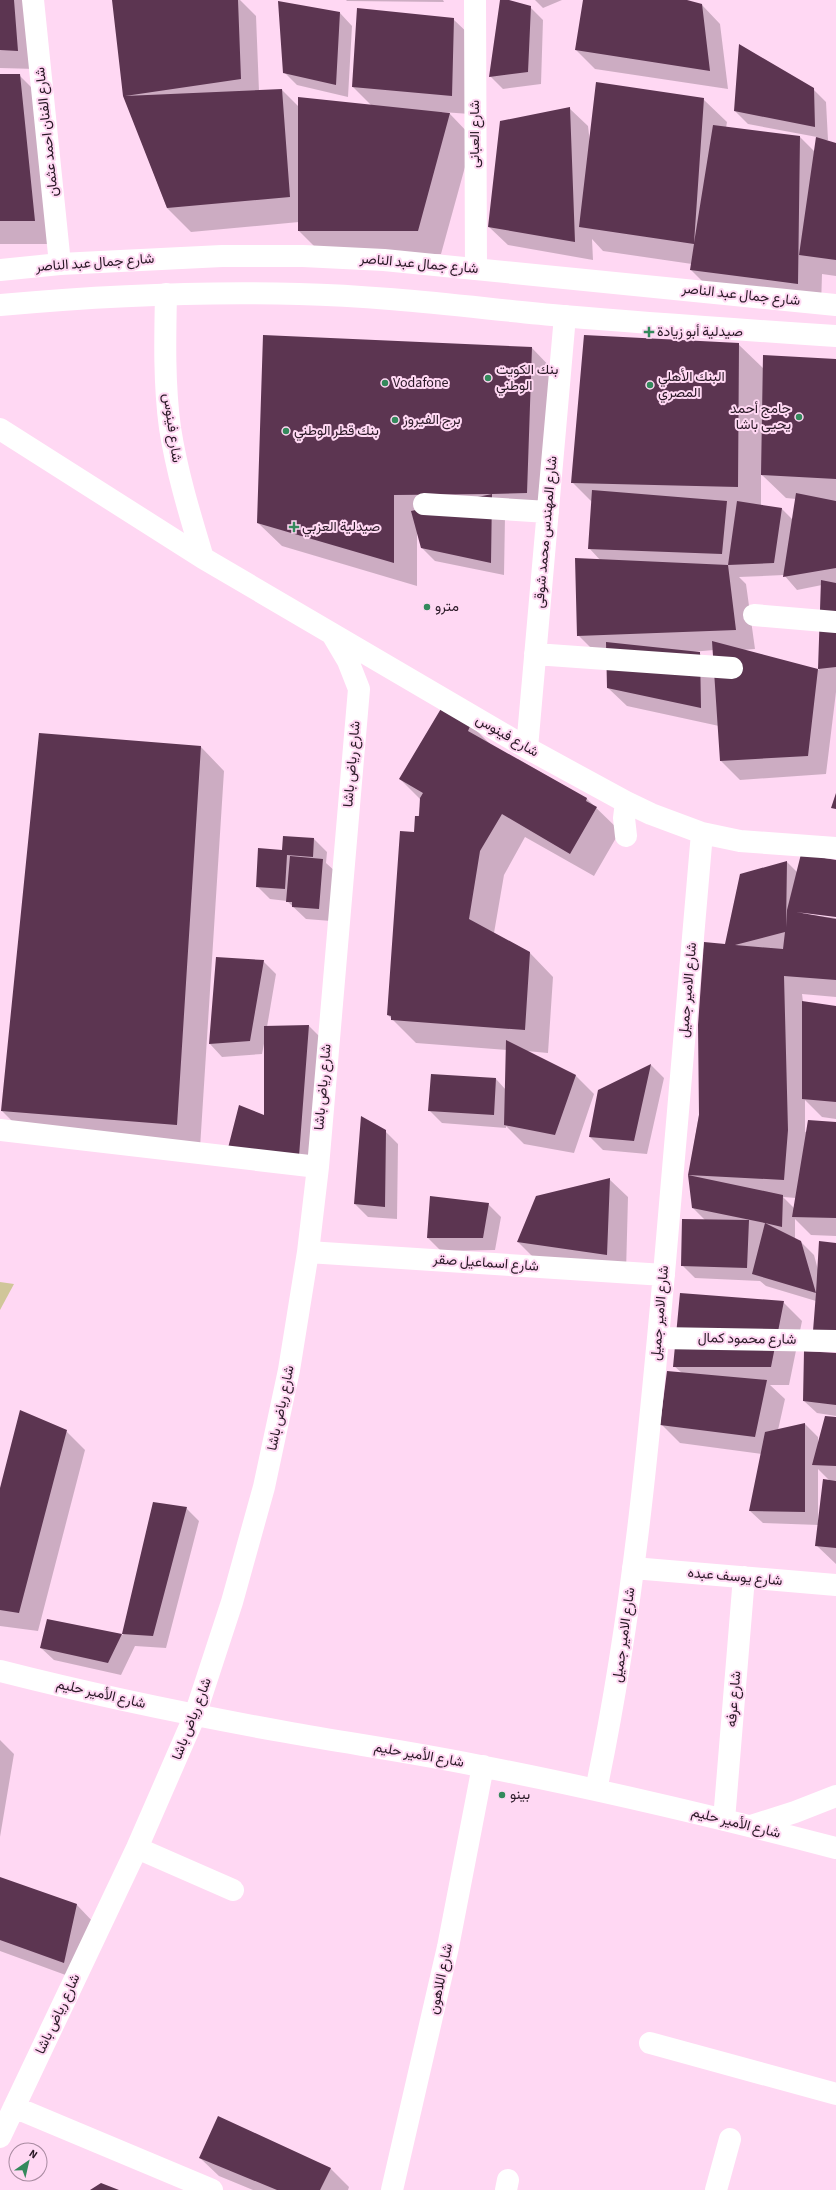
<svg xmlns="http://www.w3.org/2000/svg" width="836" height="2190" font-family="'Source Sans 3',Vazirmatn,sans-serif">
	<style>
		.green { fill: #d0c699 }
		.shadow { fill: #0003; fill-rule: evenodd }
		.building { fill: #5c3551; fill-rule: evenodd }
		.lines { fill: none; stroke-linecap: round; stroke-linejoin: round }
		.minor { stroke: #fff; stroke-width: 22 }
		.major { stroke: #fff; stroke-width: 22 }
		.poi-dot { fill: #34895c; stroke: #ffd8f3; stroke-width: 1.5 }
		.labels { text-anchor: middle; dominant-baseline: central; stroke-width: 4; stroke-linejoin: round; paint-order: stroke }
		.street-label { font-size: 14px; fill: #291825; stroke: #ffd8f3 }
		.poi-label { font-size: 14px; fill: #291825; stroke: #ffd8f3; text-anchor: start }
	</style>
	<rect width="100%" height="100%" fill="#ffd8f3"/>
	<path class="green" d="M 0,1282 L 14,1284 L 0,1310 Z"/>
	<path class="shadow" d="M 0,0 L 31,0 L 36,69 L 0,68 Z
		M 113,0 L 240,0 L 256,16 L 259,91 L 282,90 L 299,107 L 372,106 L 353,87 L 453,19 L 472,37 L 470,114 L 442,112 L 442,113 L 450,114 L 473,138 L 441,254 L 322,254 L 299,231 L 299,222 L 191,232 L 167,208 L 124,95 Z
		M 346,0 L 443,0 L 444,2 L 347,1 Z
		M 501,0 L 530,7 L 543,20 L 541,84 L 503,89 L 490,76 Z
		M 535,0 L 562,0 L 543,8 Z
		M 584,0 L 683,0 L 702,5 L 720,24 L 728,89 L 595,69 L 576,50 Z
		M 340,13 L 352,26 L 348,97 L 297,85 L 284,72 Z
		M 0,75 L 19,75 L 43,99 L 58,244 L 0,244 Z
		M 813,89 L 826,102 L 828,140 L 821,140 L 836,144 L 836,276 L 822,274 L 821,307 L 714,293 L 691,270 L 692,264 L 603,251 L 592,239 L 593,260 L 508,245 L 489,227 L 569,108 L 588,126 L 590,143 L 703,99 L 727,122 L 726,128 L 800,137 L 815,152 L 817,137 L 748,124 L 735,111 Z
		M 738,344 L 764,369 L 836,360 L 836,583 L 833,584 L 836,584 L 836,692 L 826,774 L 740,780 L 721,761 L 719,726 L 627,706 L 608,688 L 607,654 L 597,654 L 578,635 L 601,561 L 589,548 L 592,502 L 572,482 ZM 761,474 L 786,498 L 796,499 L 793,520 L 782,509 L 761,506 ZM 784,575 L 797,590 L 822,585 L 819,670 L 742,650 L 755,649 L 746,584 L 739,577 ZM 714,650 L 715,669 L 699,653 L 691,652 Z
		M 532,348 L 555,372 L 550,516 L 505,517 L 504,575 L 435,561 L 422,548 L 417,531 L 417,586 L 282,546 L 258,523 Z
		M 471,725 L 492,746 L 517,761 L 518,759 L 587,799 L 620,831 L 594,876 L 525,837 L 504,875 L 494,933 L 530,953 L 553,977 L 548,1053 L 526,1051 L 576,1076 L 594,1094 L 574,1153 L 524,1144 L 506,1126 L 506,1128 L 442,1123 L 429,1110 L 496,1079 L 506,1090 L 507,1050 L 416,1043 L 388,1015 L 421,800 L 400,779 Z
		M 40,734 L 201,747 L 224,771 L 200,1148 L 25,1134 L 2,1111 Z
		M 314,839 L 327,852 L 326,863 L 336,872 L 331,921 L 306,919 L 287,901 L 270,899 L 257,886 L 283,851 Z
		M 836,861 L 836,916 L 803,912 L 803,914 L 836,918 L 836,997 L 802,994 L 803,1002 L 836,1007 L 836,1119 L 822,1117 L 805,1100 L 805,1132 L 836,1123 L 836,1236 L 811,1235 L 795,1219 L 795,1239 L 800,1241 L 814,1255 L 818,1270 L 836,1244 L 816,1301 L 766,1286 L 760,1281 L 695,1278 L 682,1265 L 705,1220 L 693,1208 L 689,1175 L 727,945 L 787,862 L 798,873 ZM 783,1197 L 796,1198 L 794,1208 Z
		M 263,961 L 276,974 L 267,1027 L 309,1026 L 327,1044 L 317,1174 L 265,1116 L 264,1044 L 262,1054 L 222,1057 L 210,1044 Z
		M 651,1065 L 664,1078 L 647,1154 L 603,1150 L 590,1137 L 599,1091 Z
		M 385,1131 L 398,1144 L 397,1219 L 368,1217 L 355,1204 Z
		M 609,1179 L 628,1197 L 626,1273 L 536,1260 L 518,1242 Z
		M 488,1204 L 501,1217 L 495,1250 L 441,1251 L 428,1238 Z
		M 783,1302 L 802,1321 L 789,1385 L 770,1385 L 785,1399 L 778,1430 L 805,1424 L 818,1437 L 818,1444 L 836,1418 L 836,1564 L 816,1545 L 819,1525 L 763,1523 L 750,1511 L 762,1454 L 680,1443 L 661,1424 L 682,1373 L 674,1366 ZM 818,1469 L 830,1481 L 819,1520 L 818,1520 Z
		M 836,1354 L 836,1416 L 817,1413 L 804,1401 Z
		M 66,1431 L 85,1450 L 38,1631 L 0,1626 L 0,1492 Z
		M 153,1504 L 186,1508 L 199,1521 L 166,1648 L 135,1646 L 121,1675 L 54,1660 L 41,1648 L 48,1620 L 123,1635 Z
		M 0,1740 L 14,1754 L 0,1837 Z
		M 0,1878 L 77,1905 L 95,1924 L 82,1981 L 0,1951 Z
		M 200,2158 L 330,2168 L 349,2187 L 348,2190 L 253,2190 L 219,2176 Z"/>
	<path class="building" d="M 0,0 L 14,0 L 18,51 L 0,50 Z
		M 112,0 L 238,0 L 241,79 L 125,96 L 282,89 L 290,197 L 167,208 L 123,96 Z
		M 500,0 L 509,0 L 531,6 L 528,72 L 489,77 Z
		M 583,0 L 687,0 L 702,4 L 710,71 L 575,50 Z
		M 278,1 L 340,12 L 336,85 L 283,73 Z
		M 357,8 L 454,18 L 452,96 L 352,87 Z
		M 739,44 L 814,88 L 815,127 L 734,111 Z
		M 0,74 L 20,74 L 35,221 L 0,221 Z
		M 596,82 L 704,98 L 694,243 L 713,125 L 800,136 L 798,284 L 690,270 L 694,244 L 579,227 Z
		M 298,97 L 450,113 L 418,231 L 298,231 Z
		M 570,107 L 575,242 L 488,227 L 500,121 Z
		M 816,137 L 836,143 L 836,260 L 799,255 Z
		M 263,335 L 532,347 L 527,493 L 492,494 L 491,563 L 421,548 L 411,511 L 492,494 L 394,495 L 394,563 L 257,523 Z
		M 584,335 L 739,343 L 738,487 L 571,483 Z
		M 763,355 L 836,359 L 836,479 L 761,475 Z
		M 592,490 L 727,501 L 722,554 L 588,549 Z
		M 796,493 L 836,501 L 836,568 L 783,577 Z
		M 737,501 L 782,508 L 774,563 L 728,565 Z
		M 575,558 L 728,565 L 736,630 L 577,636 Z
		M 821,580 L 836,583 L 836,667 L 818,669 Z
		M 712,641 L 818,669 L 808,756 L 720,761 Z
		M 606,642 L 700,652 L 701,708 L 607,688 Z
		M 442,707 L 471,724 L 468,731 L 587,798 L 586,801 L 597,807 L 570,854 L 502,814 L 480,851 L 469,919 L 530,952 L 525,1030 L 391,1020 L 391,1016 L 387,1015 L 400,831 L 414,832 L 415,816 L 419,816 L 420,798 L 423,793 L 399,779 Z
		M 39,733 L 201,746 L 177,1125 L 1,1111 Z
		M 836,793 L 836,809 L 831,808 Z
		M 283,836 L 314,838 L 313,857 L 287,855 L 285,889 L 256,887 L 258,848 L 282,850 Z
		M 801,854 L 836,860 L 836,917 L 796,912 L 836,919 L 836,980 L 784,976 L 788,1130 L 784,1180 L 688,1175 L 783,1195 L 782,1227 L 765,1223 L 801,1241 L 816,1293 L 819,1241 L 836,1243 L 836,1331 L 813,1331 L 816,1293 L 752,1274 L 765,1223 L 692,1208 L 688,1175 L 699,1115 L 698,1025 L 704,942 L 725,944 L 740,874 L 787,861 L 786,927 L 787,910 ZM 785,932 L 783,949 L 735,945 Z
		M 290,856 L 323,859 L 319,909 L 292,907 L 292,902 L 286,902 Z
		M 216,957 L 264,960 L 250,1041 L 209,1044 Z
		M 802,1001 L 836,1006 L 836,1102 L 802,1099 Z
		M 309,1025 L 299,1156 L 228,1148 L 239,1105 L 264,1115 L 264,1026 Z
		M 506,1040 L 576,1075 L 555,1135 L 504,1125 Z
		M 651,1064 L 634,1141 L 589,1137 L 598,1090 Z
		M 431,1074 L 496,1078 L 494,1115 L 428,1111 Z
		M 361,1116 L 386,1130 L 385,1207 L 354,1204 Z
		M 808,1120 L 836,1122 L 836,1218 L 792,1217 Z
		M 610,1178 L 607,1255 L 517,1242 L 536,1196 Z
		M 430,1196 L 489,1203 L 483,1238 L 427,1238 Z
		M 682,1219 L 749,1220 L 747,1268 L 681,1266 Z
		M 680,1293 L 784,1301 L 771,1367 L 673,1367 Z
		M 804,1351 L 836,1353 L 836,1405 L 803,1401 Z
		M 667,1371 L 767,1380 L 755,1437 L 660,1425 Z
		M 20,1410 L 67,1430 L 19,1613 L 0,1610 L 0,1488 Z
		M 825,1416 L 836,1417 L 836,1466 L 812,1465 Z
		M 805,1423 L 805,1512 L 749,1511 L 765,1432 Z
		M 823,1479 L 836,1481 L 836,1548 L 815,1546 Z
		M 153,1502 L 187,1507 L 153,1636 L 122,1634 Z
		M 47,1619 L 122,1634 L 108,1663 L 40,1648 Z
		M 0,1877 L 77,1904 L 64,1963 L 0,1940 Z
		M 218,2116 L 331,2168 L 320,2190 L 277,2190 L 199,2158 Z
		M 101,2183 L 119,2190 L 90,2190 Z"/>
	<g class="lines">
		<path class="minor" d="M 33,0 L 60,264
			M 475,0 L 476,269
			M 166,294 C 165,339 164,384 170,428 C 177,473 190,515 203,558
			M 0,429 L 203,558 L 527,748 L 626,802 L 651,814 L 702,833 L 740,841 L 836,848
			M 424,504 L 548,512
			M 754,615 L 836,622
			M 535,654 L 732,668
			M 527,748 L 565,316
			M 626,802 L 624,818 L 626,836
			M 0,1130 L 318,1167
			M 308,1252 L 664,1275
			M 658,1338 L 836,1341
			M 633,1568 L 836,1585
			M 0,1671 C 94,1695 190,1715 286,1732 C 352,1744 419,1753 485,1767 C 603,1790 720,1818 836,1848
			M 596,1790 C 633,1616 649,1439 665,1262 C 677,1119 690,976 702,833
			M 724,1820 L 744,1577
			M 751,1826 L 795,1812 L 836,1796
			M 137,1848 L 233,1890
			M 650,2043 L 836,2094
			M 14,2107 L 212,2190
			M 0,2137 L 137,1848 L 195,1715 L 232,1602 L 264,1487 L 289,1370 L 308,1252 L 318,1167 L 359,689 L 348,661 L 332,634
			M 392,2190 L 448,1947 L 483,1766
			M 506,2190 L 508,2180
			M 716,2190 L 730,2139"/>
		<path class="major" d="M 0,270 L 60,264 L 222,256 L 303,256 L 384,260 L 836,305
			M 0,305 C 99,296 199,291 299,294 C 387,296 475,308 563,316 C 654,324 745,330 836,336"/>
	</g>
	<g class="poi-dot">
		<path d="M647 326h4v4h4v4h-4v4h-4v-4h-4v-4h4z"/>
		<circle cx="488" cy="378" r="4"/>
		<circle cx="385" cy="383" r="4"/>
		<circle cx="650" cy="385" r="4"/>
		<circle cx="799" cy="417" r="4"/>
		<circle cx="395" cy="420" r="4"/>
		<circle cx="286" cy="431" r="4"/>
		<path d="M292 521h4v4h4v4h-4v4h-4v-4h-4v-4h4z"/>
		<circle cx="427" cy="607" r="4"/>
		<circle cx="502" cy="1795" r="4"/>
	</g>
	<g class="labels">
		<g class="street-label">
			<text transform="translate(47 132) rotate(-96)">شارع الفنان احمد عثمان</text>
			<text transform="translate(475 134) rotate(-90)">شارع العبانى</text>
			<text transform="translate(95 263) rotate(-4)">شارع جمال عبد الناصر</text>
			<text transform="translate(419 264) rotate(5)">شارع جمال عبد الناصر</text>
			<text transform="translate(741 295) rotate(6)">شارع جمال عبد الناصر</text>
			<text transform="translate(172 428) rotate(82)">شارع فينوس</text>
			<text transform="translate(546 532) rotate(-85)">شارع المهندس محمد شوقى</text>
			<text transform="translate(507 736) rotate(30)">شارع فينوس</text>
			<text transform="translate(352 764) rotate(-85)">شارع رياض باشا</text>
			<text transform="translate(688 990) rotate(-85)">شارع الامير جميل</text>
			<text transform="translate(323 1087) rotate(-85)">شارع رياض باشا</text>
			<text transform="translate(486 1263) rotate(4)">شارع اسماعيل صقر</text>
			<text transform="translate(660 1313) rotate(-85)">شارع الامير جميل</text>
			<text transform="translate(747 1339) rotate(1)">شارع محمود كمال</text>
			<text transform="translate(281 1408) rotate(-78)">شارع رياض باشا</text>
			<text transform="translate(735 1577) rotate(5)">شارع يوسف عبده</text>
			<text transform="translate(624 1635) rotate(-82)">شارع الامير جميل</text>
			<text transform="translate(101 1694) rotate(13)">شارع الأمير حليم</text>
			<text transform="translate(734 1699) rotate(-85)">شارع عرفه</text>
			<text transform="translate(192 1719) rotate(-69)">شارع رياض باشا</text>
			<text transform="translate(419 1755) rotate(10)">شارع الأمير حليم</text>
			<text transform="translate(736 1823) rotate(14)">شارع الأمير حليم</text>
			<text transform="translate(441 1979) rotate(-78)">شارع اللاهون</text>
			<text transform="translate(58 2014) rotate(-65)">شارع رياض باشا</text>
		</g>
		<g class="poi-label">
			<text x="657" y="332">صيدلية أبو زيادة</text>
			<text x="496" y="370">بنك الكويت<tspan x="496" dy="16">الوطني</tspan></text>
			<text x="658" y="377">البنك الأهلي<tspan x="658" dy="16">المصري</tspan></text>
			<text x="393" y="383">Vodafone</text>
			<text x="791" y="409" text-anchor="end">جامح أحمد<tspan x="791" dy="16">يحيى باشا</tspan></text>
			<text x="403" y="420">برج الفيروز</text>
			<text x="294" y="431">بنك قطر الوطني</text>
			<text x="302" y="527">صيدلية العزبي</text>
			<text x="435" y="607">مترو</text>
			<text x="510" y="1795">بينو</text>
		</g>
	</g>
	<g transform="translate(28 2162) rotate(34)"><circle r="19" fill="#ffd8f3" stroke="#a98ba1"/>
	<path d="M0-3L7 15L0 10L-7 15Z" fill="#34895c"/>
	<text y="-6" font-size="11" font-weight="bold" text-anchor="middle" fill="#291825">N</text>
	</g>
</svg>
